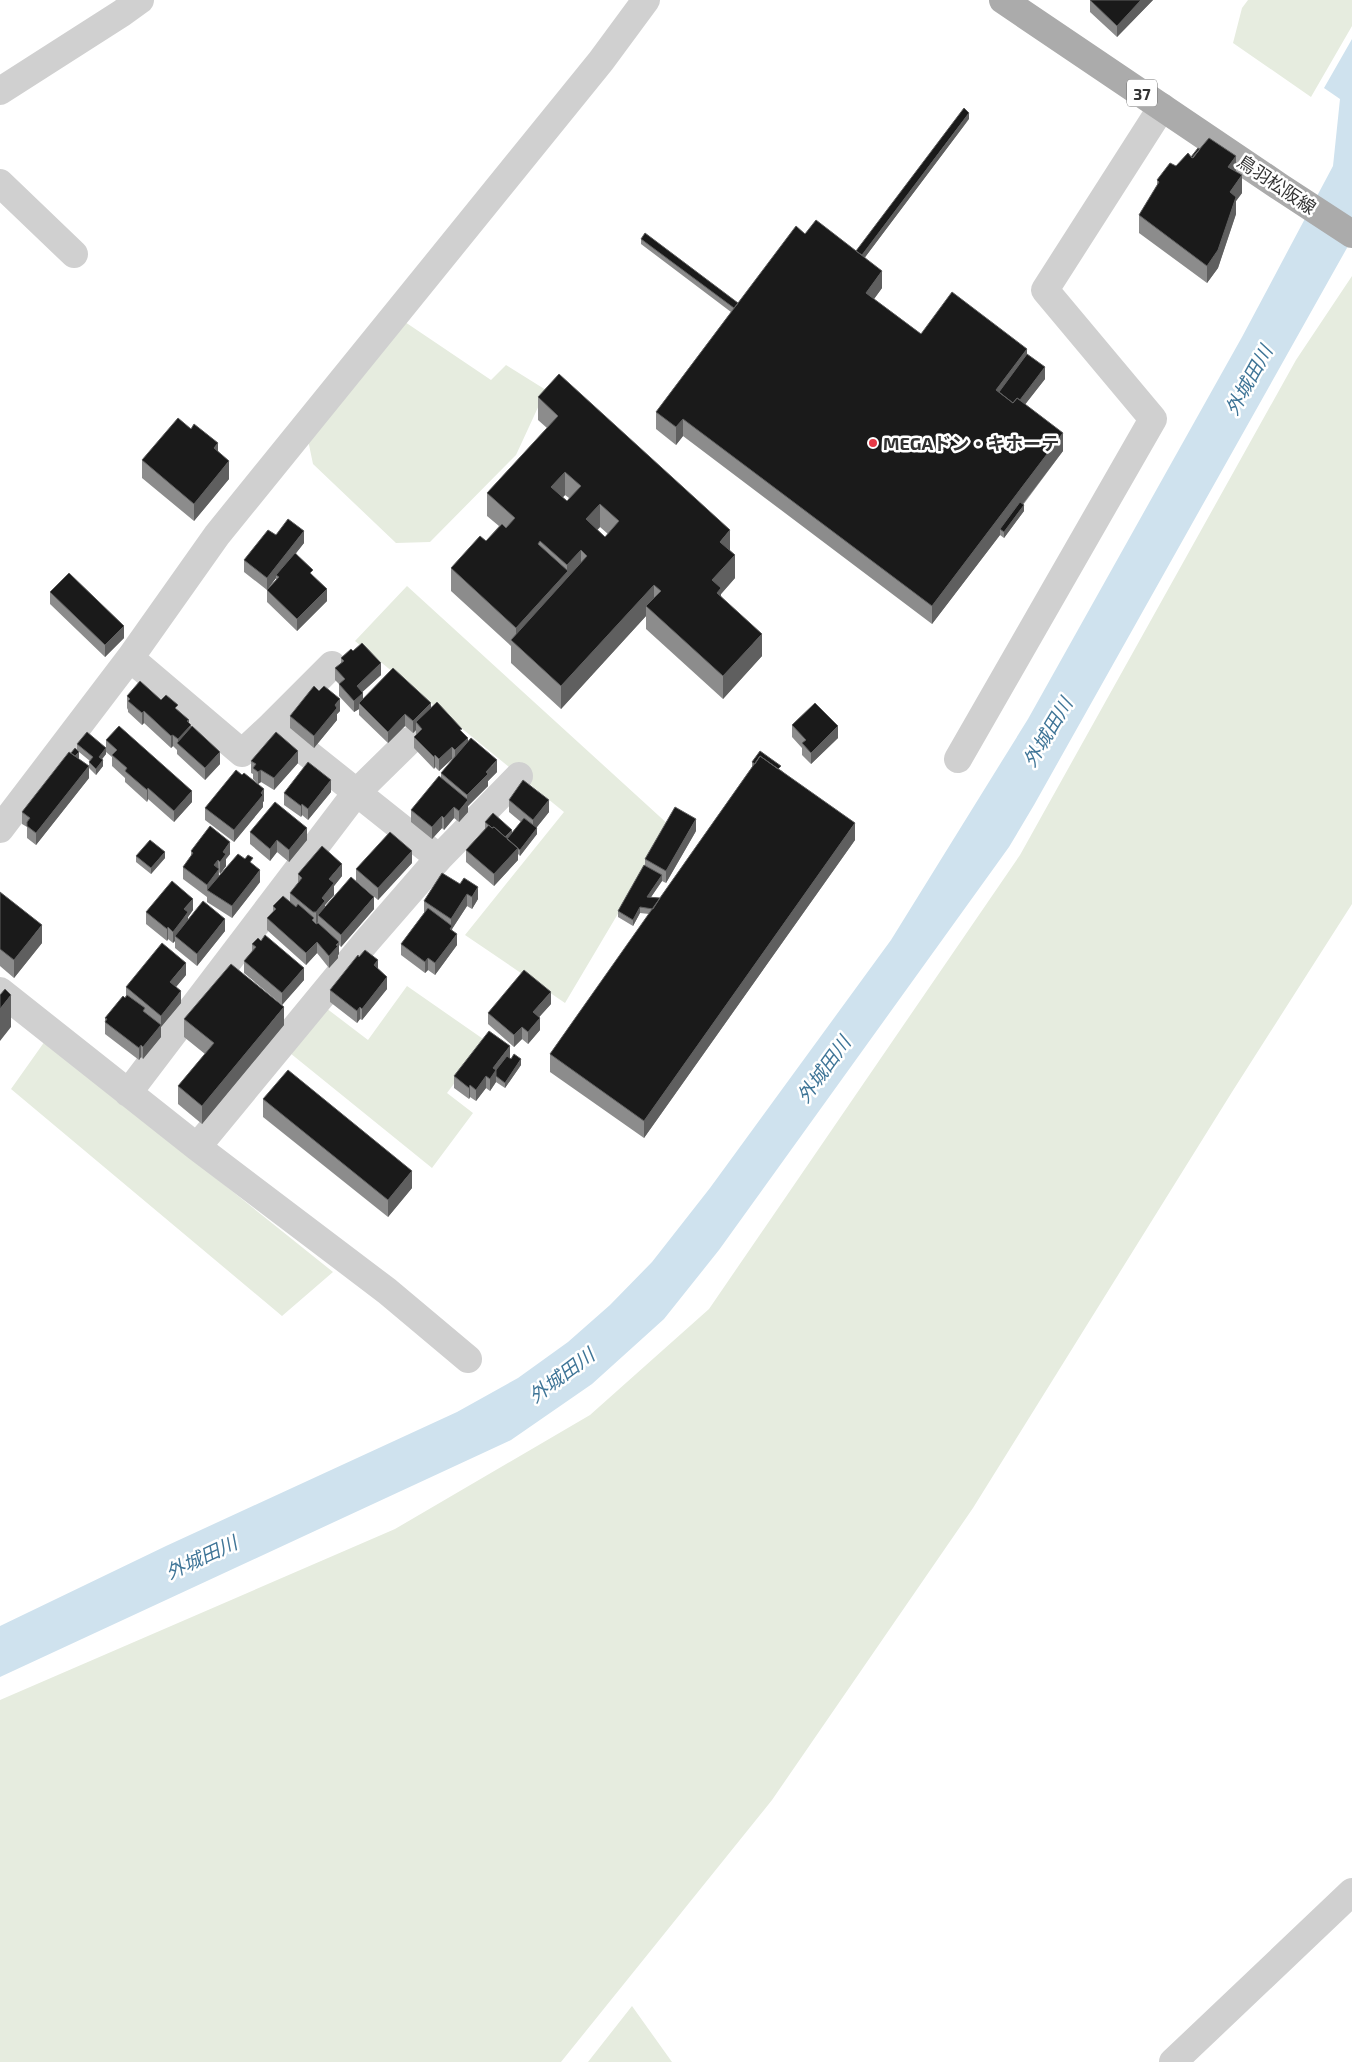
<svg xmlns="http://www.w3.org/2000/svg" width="1352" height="2062" font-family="'Exo 2','Noto Sans JP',sans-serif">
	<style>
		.green { fill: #e6ecdf }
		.water { fill: #cfe2ee }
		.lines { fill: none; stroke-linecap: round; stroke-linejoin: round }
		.minor { stroke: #d0d0d0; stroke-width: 28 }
		.major { stroke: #ababab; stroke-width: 28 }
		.wall { fill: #8c8c8c; fill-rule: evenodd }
		.shaded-wall { fill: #5f5f5f }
		.building { fill: #1a1a1a; stroke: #5f5f5f; fill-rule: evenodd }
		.poi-dot { fill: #e63946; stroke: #fff; stroke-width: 2 }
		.labels { text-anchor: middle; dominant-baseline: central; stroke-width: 5; stroke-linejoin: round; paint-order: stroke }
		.shield { fill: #fff; stroke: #707070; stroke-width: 1 }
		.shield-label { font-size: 16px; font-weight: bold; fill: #333 }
		.street-label { font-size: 18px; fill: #333; stroke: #fff }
		.poi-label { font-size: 18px; font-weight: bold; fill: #333; stroke: #fff; text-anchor: start }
		.water-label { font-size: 19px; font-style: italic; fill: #3f7597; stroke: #fff }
	</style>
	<rect width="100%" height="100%" fill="#fff"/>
	<path class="green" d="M 1248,0 L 1352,0 L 1352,26 L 1311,97 L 1233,43 L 1242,8 Z
		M 1352,276 L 1352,904 L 1232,1092 L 973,1508 L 772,1800 L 561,2062 L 0,2062 L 0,1700 L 395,1529 L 590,1415 L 709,1309 L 1020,855 L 1296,360 Z
		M 405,322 L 491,380 L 506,365 L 546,390 L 516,455 L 430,542 L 396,543 L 313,464 L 308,440 Z
		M 407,586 L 670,826 L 565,1003 L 465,935 L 564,812 L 355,641 Z
		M 407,986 L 486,1041 L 447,1093 L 473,1113 L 432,1168 L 290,1053 L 326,1008 L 368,1040 Z
		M 45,1041 L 333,1272 L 282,1316 L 11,1089 Z
		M 632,2006 L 672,2062 L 588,2062 Z"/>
	<path class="water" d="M 1352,39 L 1352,239 L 1034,805 L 1009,847 L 719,1250 L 664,1319 L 592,1384 L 511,1440 L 0,1677 L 0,1626 L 166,1546 L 457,1412 L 518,1378 L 568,1342 L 610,1305 L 652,1262 L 710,1188 L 891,940 L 1028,719 L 1242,337 L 1333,166 L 1340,99 L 1324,88 Z"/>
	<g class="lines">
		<path class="minor" d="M 0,91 L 122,13 L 140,0
			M 0,183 L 74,254
			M 130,658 L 242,753 L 272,725 L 439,858 L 366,942 L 197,1147
			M 272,725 L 332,665
			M 958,759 L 1153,419 L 1045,290 L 1162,107
			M 0,829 L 130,658 L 217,535 L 601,61 L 646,0
			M 439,858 L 519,776
			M 0,991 L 197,1147 L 387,1291 L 468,1359
			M 128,1093 L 356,793 L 409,741
			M 1173,2062 L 1352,1892"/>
		<path class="major" d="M 1003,0 L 1280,187 L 1352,234"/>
	</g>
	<path class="wall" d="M 1090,0 L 1153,0 L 1117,37 L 1090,12 Z
		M 969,119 L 865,257 L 882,288 L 874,299 L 921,334 L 1027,354 L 1045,379 L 1025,404 L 1063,451 L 1023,505 L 1024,511 L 1004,538 L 1000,535 L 932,624 L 683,436 L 676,445 L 656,429 L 656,412 L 731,312 L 641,244 L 641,239 L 738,303 L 805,234 L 856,251 Z
		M 1191,157 L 1236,172 L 1242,193 L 1236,201 L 1236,214 L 1218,268 L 1207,283 L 1139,233 L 1139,215 L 1157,186 L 1157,180 Z
		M 538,397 L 730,551 L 735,578 L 721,594 L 721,596 L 762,656 L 723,699 L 646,629 L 646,616 L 561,709 L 511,663 L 511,646 L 451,591 L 451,568 L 486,541 L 499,526 L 487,516 L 487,493 L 547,428 L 538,420 ZM 565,495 L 569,498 L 567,501 L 562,498 ZM 600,527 L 608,534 L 605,537 L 597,530 Z
		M 218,451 L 229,479 L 194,521 L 142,478 L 142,460 Z
		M 276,535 L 304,543 L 296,553 L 313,576 L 327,601 L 297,631 L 267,602 L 267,590 L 244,572 L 244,560 ZM 276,578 L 276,580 L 267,589 Z
		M 50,592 L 124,638 L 105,657 L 50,604 Z
		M 353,651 L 381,675 L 362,692 L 363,699 L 431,708 L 462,732 L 468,742 L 497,772 L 488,781 L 488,786 L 468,806 L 468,812 L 459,822 L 454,818 L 444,830 L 442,828 L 432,839 L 411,822 L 411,810 L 441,778 L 441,773 L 453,759 L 452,759 L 439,771 L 435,767 L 434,769 L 414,748 L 414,737 L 416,735 L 416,730 L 413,733 L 405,726 L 388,743 L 359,715 L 359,709 L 354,712 L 339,696 L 339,684 L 335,680 L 335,668 L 341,663 L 341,658 Z
		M 127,696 L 161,700 L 178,710 L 189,723 L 191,728 L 220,764 L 205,780 L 177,754 L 177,750 L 173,746 L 171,748 L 144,723 L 142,725 L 128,712 L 128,710 L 127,708 Z
		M 340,711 L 337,714 L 337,720 L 314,748 L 290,728 L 290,716 Z
		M 792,725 L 838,738 L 811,764 L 802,755 L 802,748 L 792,737 Z
		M 106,740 L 192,802 L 174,822 L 148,799 L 147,802 L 125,782 L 125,778 L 112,766 L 112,757 L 106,752 L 106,754 L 102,759 L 103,766 L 96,775 L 89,768 L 89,762 L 90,761 L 79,752 L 79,758 L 78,759 L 89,778 L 36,845 L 27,838 L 27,827 L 22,824 L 22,812 L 71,753 L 77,750 L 77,744 L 106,748 Z
		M 251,761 L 298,763 L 274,790 L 261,782 L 258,784 L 253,779 L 253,774 L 251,773 Z
		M 752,762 L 781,770 L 855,840 L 644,1138 L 550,1072 L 550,1054 L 649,914 L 640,913 L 633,926 L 618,917 L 618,911 L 645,865 L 645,859 L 696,831 L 666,883 L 662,881 L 651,897 L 660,898 L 752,767 Z
		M 331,792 L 308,820 L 302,815 L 301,817 L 284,805 L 284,793 Z
		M 509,800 L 549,812 L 536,828 L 537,834 L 520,856 L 518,854 L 518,860 L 494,886 L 466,862 L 466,850 L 485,829 L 485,822 L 512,833 L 521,822 L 509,812 Z
		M 264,801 L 263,802 L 263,807 L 234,842 L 205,820 L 205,808 Z
		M 250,832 L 307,840 L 289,862 L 277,852 L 270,861 L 250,844 Z
		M 191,851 L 230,854 L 226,859 L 226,866 L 220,874 L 219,872 L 219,877 L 253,864 L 260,882 L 232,918 L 207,902 L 207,896 L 207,897 L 183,879 L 183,867 L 191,857 Z
		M 136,856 L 165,858 L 151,874 L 136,862 Z
		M 412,863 L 378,900 L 356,881 L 356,869 Z
		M 442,873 L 478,899 L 472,909 L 467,906 L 452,929 L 457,945 L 435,975 L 428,970 L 425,973 L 401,955 L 401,944 L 424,913 L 424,901 Z
		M 298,874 L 342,876 L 334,886 L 334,895 L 325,905 L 325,906 L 374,909 L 341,947 L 339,945 L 339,954 L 338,955 L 338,958 L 329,968 L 317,953 L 306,965 L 267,930 L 267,918 L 273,911 L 273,906 L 290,902 L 290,893 L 298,883 Z
		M 0,892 L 42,943 L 14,978 L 0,966 Z
		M 193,910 L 188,917 L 188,920 L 225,931 L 197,966 L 175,948 L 175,941 L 173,943 L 168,939 L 167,941 L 146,924 L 146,912 Z
		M 252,944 L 304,980 L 282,1005 L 244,973 L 244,961 L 252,951 Z
		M 378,970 L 387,989 L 362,1020 L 360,1019 L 357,1023 L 330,1002 L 330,990 Z
		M 186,975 L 176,987 L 181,1003 L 161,1027 L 161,1037 L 143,1059 L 141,1057 L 139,1060 L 105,1034 L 105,1018 L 126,996 L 126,987 Z
		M 551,1004 L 539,1017 L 540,1030 L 528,1044 L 522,1039 L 514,1047 L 488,1024 L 488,1013 Z
		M 184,1019 L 284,1025 L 202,1124 L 178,1104 L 178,1086 L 205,1054 L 184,1037 Z
		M 510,1058 L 521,1065 L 505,1088 L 496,1082 L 490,1091 L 486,1088 L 476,1101 L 470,1097 L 469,1099 L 454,1088 L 454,1076 Z
		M 263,1099 L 412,1188 L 388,1217 L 263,1117 Z"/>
	<path class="shaded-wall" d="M 1141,0 L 1153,0 L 1117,37 L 1117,26 Z
		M 969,113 L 969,119 L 857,268 L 857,262 Z
		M 1236,156 L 1236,174 L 1228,167 Z
		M 1242,175 L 1242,193 L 1236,201 L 1236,214 L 1218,268 L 1207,283 L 1207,266 L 1230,192 Z
		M 882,271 L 882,288 L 866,310 L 866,293 Z
		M 1027,349 L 1027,366 L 996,395 L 996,390 Z
		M 1045,367 L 1045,379 L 1013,420 L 1013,408 Z
		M 683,419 L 683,436 L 676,445 L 676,427 Z
		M 1063,433 L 1063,451 L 1002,531 L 1000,529 L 1000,535 L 932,624 L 932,606 Z
		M 218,443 L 218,461 L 214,448 Z
		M 229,461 L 229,479 L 194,521 L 194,504 Z
		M 565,472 L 565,495 L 551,510 L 551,487 Z
		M 600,504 L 600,527 L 586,542 L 586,519 Z
		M 1024,505 L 1024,511 L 1004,538 L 1004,532 Z
		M 730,530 L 730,553 L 720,542 Z
		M 304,531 L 304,543 L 278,576 L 276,575 L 276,578 L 267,590 L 267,578 Z
		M 581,550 L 581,573 L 516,645 L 516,628 L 567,572 L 567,565 Z
		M 735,555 L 735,578 L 721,594 L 721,611 L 712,580 Z
		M 654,585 L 654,608 L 646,606 L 646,616 L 561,709 L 561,686 Z
		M 327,589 L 327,601 L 297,631 L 297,619 Z
		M 124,626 L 124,638 L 105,657 L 105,645 Z
		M 762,634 L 762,656 L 723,699 L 723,676 Z
		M 381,663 L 381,675 L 357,697 L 357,686 Z
		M 363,693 L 363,705 L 359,703 L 359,709 L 354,712 L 354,701 Z
		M 340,699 L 340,711 L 337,714 L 337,720 L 314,748 L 314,736 L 335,705 Z
		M 431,703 L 431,715 L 416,722 L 416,730 L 413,733 L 413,721 Z
		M 144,711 L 144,723 L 142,725 L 142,713 Z
		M 405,714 L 405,726 L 388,743 L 388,732 Z
		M 189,720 L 189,728 L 191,725 L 191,737 L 178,743 L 178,739 L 187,721 Z
		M 838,726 L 838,738 L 811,764 L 811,753 Z
		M 173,735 L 173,746 L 171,748 L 171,736 Z
		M 468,738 L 468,750 L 455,761 L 455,750 Z
		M 452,747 L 452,759 L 439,771 L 439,759 Z
		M 106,748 L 106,754 L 99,763 L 99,757 Z
		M 298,751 L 298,763 L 274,790 L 274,778 Z
		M 79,752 L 79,758 L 74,763 L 74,757 Z
		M 220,752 L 220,764 L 205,780 L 205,768 Z
		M 435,755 L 435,767 L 434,769 L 434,757 Z
		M 103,760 L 103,766 L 96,775 L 96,769 Z
		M 497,760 L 497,772 L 488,781 L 488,786 L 468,806 L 468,812 L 459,822 L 459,811 L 467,802 L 467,795 Z
		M 89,766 L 89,778 L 36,845 L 36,833 Z
		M 261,770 L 261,782 L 258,784 L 258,772 Z
		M 331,780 L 331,792 L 308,820 L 308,809 Z
		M 148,788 L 148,799 L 147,802 L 147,790 Z
		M 264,789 L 264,801 L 263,802 L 263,807 L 234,842 L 234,830 Z
		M 192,791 L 192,802 L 174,822 L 174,811 Z
		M 549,800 L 549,812 L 533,832 L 533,820 Z
		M 302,804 L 302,815 L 301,817 L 301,806 Z
		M 454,807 L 454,818 L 444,830 L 444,818 Z
		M 442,816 L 442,828 L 432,839 L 432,827 Z
		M 696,819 L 696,831 L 666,883 L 666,871 Z
		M 855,823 L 855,840 L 644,1138 L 644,1121 Z
		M 307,828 L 307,840 L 289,862 L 289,850 Z
		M 537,828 L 537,834 L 520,856 L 520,850 Z
		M 512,830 L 512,835 L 508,840 L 504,839 Z
		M 277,840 L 277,852 L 270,861 L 270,849 Z
		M 230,842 L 230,854 L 226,859 L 226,866 L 220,874 L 220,862 L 223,852 Z
		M 518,848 L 518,860 L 494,886 L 494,874 Z
		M 412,851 L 412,863 L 378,900 L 378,888 Z
		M 165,852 L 165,858 L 151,874 L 151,868 Z
		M 218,860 L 219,881 L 207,890 L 207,897 L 207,885 L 214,865 Z
		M 342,864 L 342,876 L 334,886 L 334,895 L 325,905 L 325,913 L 318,915 L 318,922 L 316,924 L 316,912 L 329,879 Z
		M 260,870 L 260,882 L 232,918 L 232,906 Z
		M 662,875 L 662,881 L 647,903 L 647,897 Z
		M 478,887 L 478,899 L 472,909 L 472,897 Z
		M 467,894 L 467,906 L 452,929 L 452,938 L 450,929 L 451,927 L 451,919 Z
		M 374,897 L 374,909 L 341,947 L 341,935 Z
		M 193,899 L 193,910 L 188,917 L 188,924 L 175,936 L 175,941 L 173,943 L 173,932 L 184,909 Z
		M 640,907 L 640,913 L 633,926 L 633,920 Z
		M 225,919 L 225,931 L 197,966 L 197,954 Z
		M 42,925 L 42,943 L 14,978 L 14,960 Z
		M 168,927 L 168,939 L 167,941 L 167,929 Z
		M 457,934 L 457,945 L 435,975 L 435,963 Z
		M 317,942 L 317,953 L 306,965 L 306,953 Z
		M 339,942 L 339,954 L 338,955 L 338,958 L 329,968 L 329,956 Z
		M 428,958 L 428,970 L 425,973 L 425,962 Z
		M 378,960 L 378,971 L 374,965 Z
		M 186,963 L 186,975 L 170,994 L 170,982 Z
		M 304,968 L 304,980 L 282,1005 L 282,993 Z
		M 387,977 L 387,989 L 362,1020 L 362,1009 Z
		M 181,991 L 181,1003 L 161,1027 L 161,1037 L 143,1059 L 143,1047 L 161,1025 L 161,1016 Z
		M 551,992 L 551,1004 L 533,1024 L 533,1012 Z
		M 11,995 L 11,1027 L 0,1041 L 0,1009 Z
		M 284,1007 L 284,1025 L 202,1124 L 202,1106 Z
		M 360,1007 L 360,1019 L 357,1023 L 357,1011 Z
		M 540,1018 L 540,1030 L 528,1044 L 528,1032 Z
		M 522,1027 L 522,1039 L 514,1047 L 514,1035 Z
		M 141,1045 L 141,1057 L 139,1060 L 139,1048 Z
		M 510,1046 L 510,1058 L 496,1075 L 496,1082 L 490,1091 L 490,1079 L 493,1068 Z
		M 521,1059 L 521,1065 L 505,1088 L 505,1083 Z
		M 486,1076 L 486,1088 L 476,1101 L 476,1090 Z
		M 470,1085 L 470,1097 L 469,1099 L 469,1088 Z
		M 412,1171 L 412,1188 L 388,1217 L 388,1200 Z"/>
	<path class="building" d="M 1090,0 L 1141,0 L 1117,26 Z
		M 964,108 L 969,113 L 862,255 L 856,251 Z
		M 1209,138 L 1236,156 L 1228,167 L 1242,175 L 1230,192 L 1236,197 L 1218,250 L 1207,266 L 1139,215 L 1159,182 L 1157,180 L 1170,163 L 1176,166 L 1188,153 L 1192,158 Z
		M 1198,148 L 1200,149 L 1193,158 L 1191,157 Z
		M 816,220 L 882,271 L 866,293 L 921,334 L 952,292 L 1027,349 L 996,390 L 1013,403 L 1017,398 L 1063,433 L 932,606 L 683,419 L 676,427 L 656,412 L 796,226 L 805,234 Z
		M 645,233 L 738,303 L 734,308 L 641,239 Z
		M 1027,354 L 1045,367 L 1020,400 L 1017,398 L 1013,403 L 999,392 Z
		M 559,374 L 730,530 L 720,542 L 735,555 L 712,580 L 721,588 L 717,593 L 762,634 L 723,676 L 646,606 L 661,591 L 654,585 L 561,686 L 511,640 L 587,556 L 581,550 L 567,565 L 540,541 L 538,544 L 568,571 L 516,628 L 451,568 L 480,536 L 486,541 L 502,524 L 506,528 L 515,518 L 487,493 L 558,416 L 538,397 ZM 565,472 L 581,486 L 567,501 L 551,487 ZM 600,504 L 619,521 L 605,537 L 586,519 Z
		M 178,418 L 191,429 L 194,424 L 218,443 L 214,448 L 229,461 L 194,504 L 142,460 Z
		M 1020,502 L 1024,505 L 1004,532 L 1000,529 Z
		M 288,519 L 304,531 L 267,578 L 244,560 L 268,530 L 276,535 Z
		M 295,553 L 313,570 L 310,573 L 327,589 L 297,619 L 267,590 L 279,577 L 276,575 Z
		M 69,573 L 124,626 L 105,645 L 50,592 Z
		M 362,643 L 381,663 L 357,686 L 363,693 L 354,701 L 339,684 L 345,679 L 335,668 L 344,661 L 341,658 L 351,649 L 353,651 Z
		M 393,668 L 431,703 L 413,721 L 405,714 L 388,732 L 359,703 Z
		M 140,681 L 161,700 L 166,695 L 178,705 L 175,708 L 189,720 L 187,721 L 191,725 L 178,739 L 173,735 L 171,736 L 144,711 L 142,713 L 128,701 L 130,699 L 127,696 Z
		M 314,686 L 319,691 L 324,686 L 340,699 L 335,705 L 337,708 L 314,736 L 290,716 Z
		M 437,702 L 462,729 L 460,730 L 468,738 L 455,750 L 452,747 L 439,759 L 435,755 L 434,757 L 414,737 L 422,729 L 416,722 Z
		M 815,703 L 838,726 L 811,753 L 802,743 L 806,740 L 792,725 Z
		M 119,726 L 192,791 L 174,811 L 148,788 L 147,790 L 125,771 L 127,768 L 112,755 L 117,750 L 106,740 Z
		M 192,726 L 220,752 L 205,768 L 177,743 Z
		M 87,732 L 106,748 L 99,757 L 103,760 L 96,769 L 89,762 L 93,757 L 77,744 Z
		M 276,732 L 298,751 L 274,778 L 261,770 L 258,772 L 253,768 L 256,764 L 251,761 Z
		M 471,738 L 497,760 L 486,772 L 488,774 L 467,795 L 441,773 Z
		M 75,748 L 79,752 L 75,756 L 71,753 Z
		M 760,751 L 781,766 L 778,769 L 760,756 L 755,764 L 752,762 Z
		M 69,752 L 89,766 L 36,833 L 27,826 L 27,822 L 30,818 L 22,812 Z
		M 760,756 L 855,823 L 644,1121 L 550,1054 Z
		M 308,762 L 331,780 L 308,809 L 302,804 L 301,806 L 284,793 Z
		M 236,770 L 242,775 L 244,773 L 264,789 L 261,793 L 263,795 L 234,830 L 205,808 Z
		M 439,776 L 468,800 L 459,811 L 454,807 L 444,818 L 442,816 L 432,827 L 411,810 Z
		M 523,780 L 549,800 L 533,820 L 509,800 Z
		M 275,802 L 307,828 L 289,850 L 277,840 L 270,849 L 250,832 Z
		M 675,807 L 696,819 L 666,871 L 645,859 Z
		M 493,813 L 512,830 L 505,837 L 494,827 L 492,828 L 485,822 Z
		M 524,818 L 537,828 L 520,850 L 507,839 Z
		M 489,825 L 492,828 L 494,827 L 518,848 L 494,874 L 466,850 Z
		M 210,826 L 230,842 L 223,852 L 226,854 L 220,862 L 218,860 L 214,865 L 219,869 L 207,885 L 183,867 L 193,853 L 191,851 Z
		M 390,832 L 412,851 L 378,888 L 356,869 Z
		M 150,840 L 165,852 L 151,868 L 136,856 Z
		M 322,846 L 342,864 L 329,879 L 334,883 L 322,898 L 325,901 L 316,912 L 313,912 L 290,893 L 302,878 L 298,874 Z
		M 238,854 L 245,859 L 248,855 L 253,858 L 250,862 L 260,870 L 232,906 L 207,890 Z
		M 644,865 L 662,875 L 647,897 L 660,898 L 653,909 L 640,907 L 633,920 L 618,911 Z
		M 442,873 L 460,884 L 464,878 L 478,887 L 472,897 L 467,894 L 451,919 L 424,901 Z
		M 351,877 L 374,897 L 341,935 L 318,915 Z
		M 172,881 L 193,899 L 184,909 L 188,912 L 183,919 L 173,932 L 168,927 L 167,929 L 146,912 Z
		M 0,892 L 42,925 L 14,960 L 0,949 Z
		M 283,896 L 296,907 L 298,904 L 314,918 L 312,920 L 316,924 L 318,923 L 339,942 L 336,945 L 338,946 L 329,956 L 317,942 L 306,953 L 267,918 L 276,909 L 273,906 Z
		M 203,901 L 225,919 L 197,954 L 175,936 Z
		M 428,908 L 452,926 L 450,929 L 457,934 L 435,963 L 428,958 L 425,962 L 401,944 Z
		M 265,935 L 304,968 L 282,993 L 244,961 L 256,947 L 252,944 L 258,938 L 261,941 Z
		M 162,943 L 186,963 L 170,982 L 181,991 L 161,1016 L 126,987 Z
		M 365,950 L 378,960 L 374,965 L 387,977 L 362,1009 L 360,1007 L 357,1011 L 330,990 L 358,955 L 359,957 Z
		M 231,964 L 284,1007 L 202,1106 L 178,1086 L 214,1043 L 184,1019 Z
		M 524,970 L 551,992 L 533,1012 L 540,1018 L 528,1032 L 522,1027 L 514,1035 L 488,1013 Z
		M 5,989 L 11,995 L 0,1009 L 0,995 Z
		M 127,995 L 145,1008 L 143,1011 L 161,1025 L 143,1047 L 141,1045 L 139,1048 L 105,1022 L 107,1019 L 105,1018 L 123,996 L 125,998 Z
		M 489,1031 L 510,1046 L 493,1068 L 496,1070 L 490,1079 L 486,1076 L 476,1090 L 470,1085 L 469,1088 L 454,1076 Z
		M 514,1054 L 521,1059 L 505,1083 L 496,1076 L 496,1070 L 507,1056 L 511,1059 Z
		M 288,1070 L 412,1171 L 388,1200 L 263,1099 Z"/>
	<circle class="poi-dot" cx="873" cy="443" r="5"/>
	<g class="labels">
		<rect class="shield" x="1127" y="79.5" width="30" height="27" rx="4"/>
		<g class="shield-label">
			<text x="1142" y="93">37</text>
		</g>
		<g class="street-label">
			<text transform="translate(1277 184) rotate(34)">鳥羽松阪線</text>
		</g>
		<g class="poi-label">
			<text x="883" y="443">MEGAドン・キホーテ</text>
		</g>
		<g class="water-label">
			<text transform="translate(1248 380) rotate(-61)">外城田川</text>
			<text transform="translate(1047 732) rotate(-59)">外城田川</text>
			<text transform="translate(823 1069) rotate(-54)">外城田川</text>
			<text transform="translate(561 1375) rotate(-37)">外城田川</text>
			<text transform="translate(201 1557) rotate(-25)">外城田川</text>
		</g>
	</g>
</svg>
